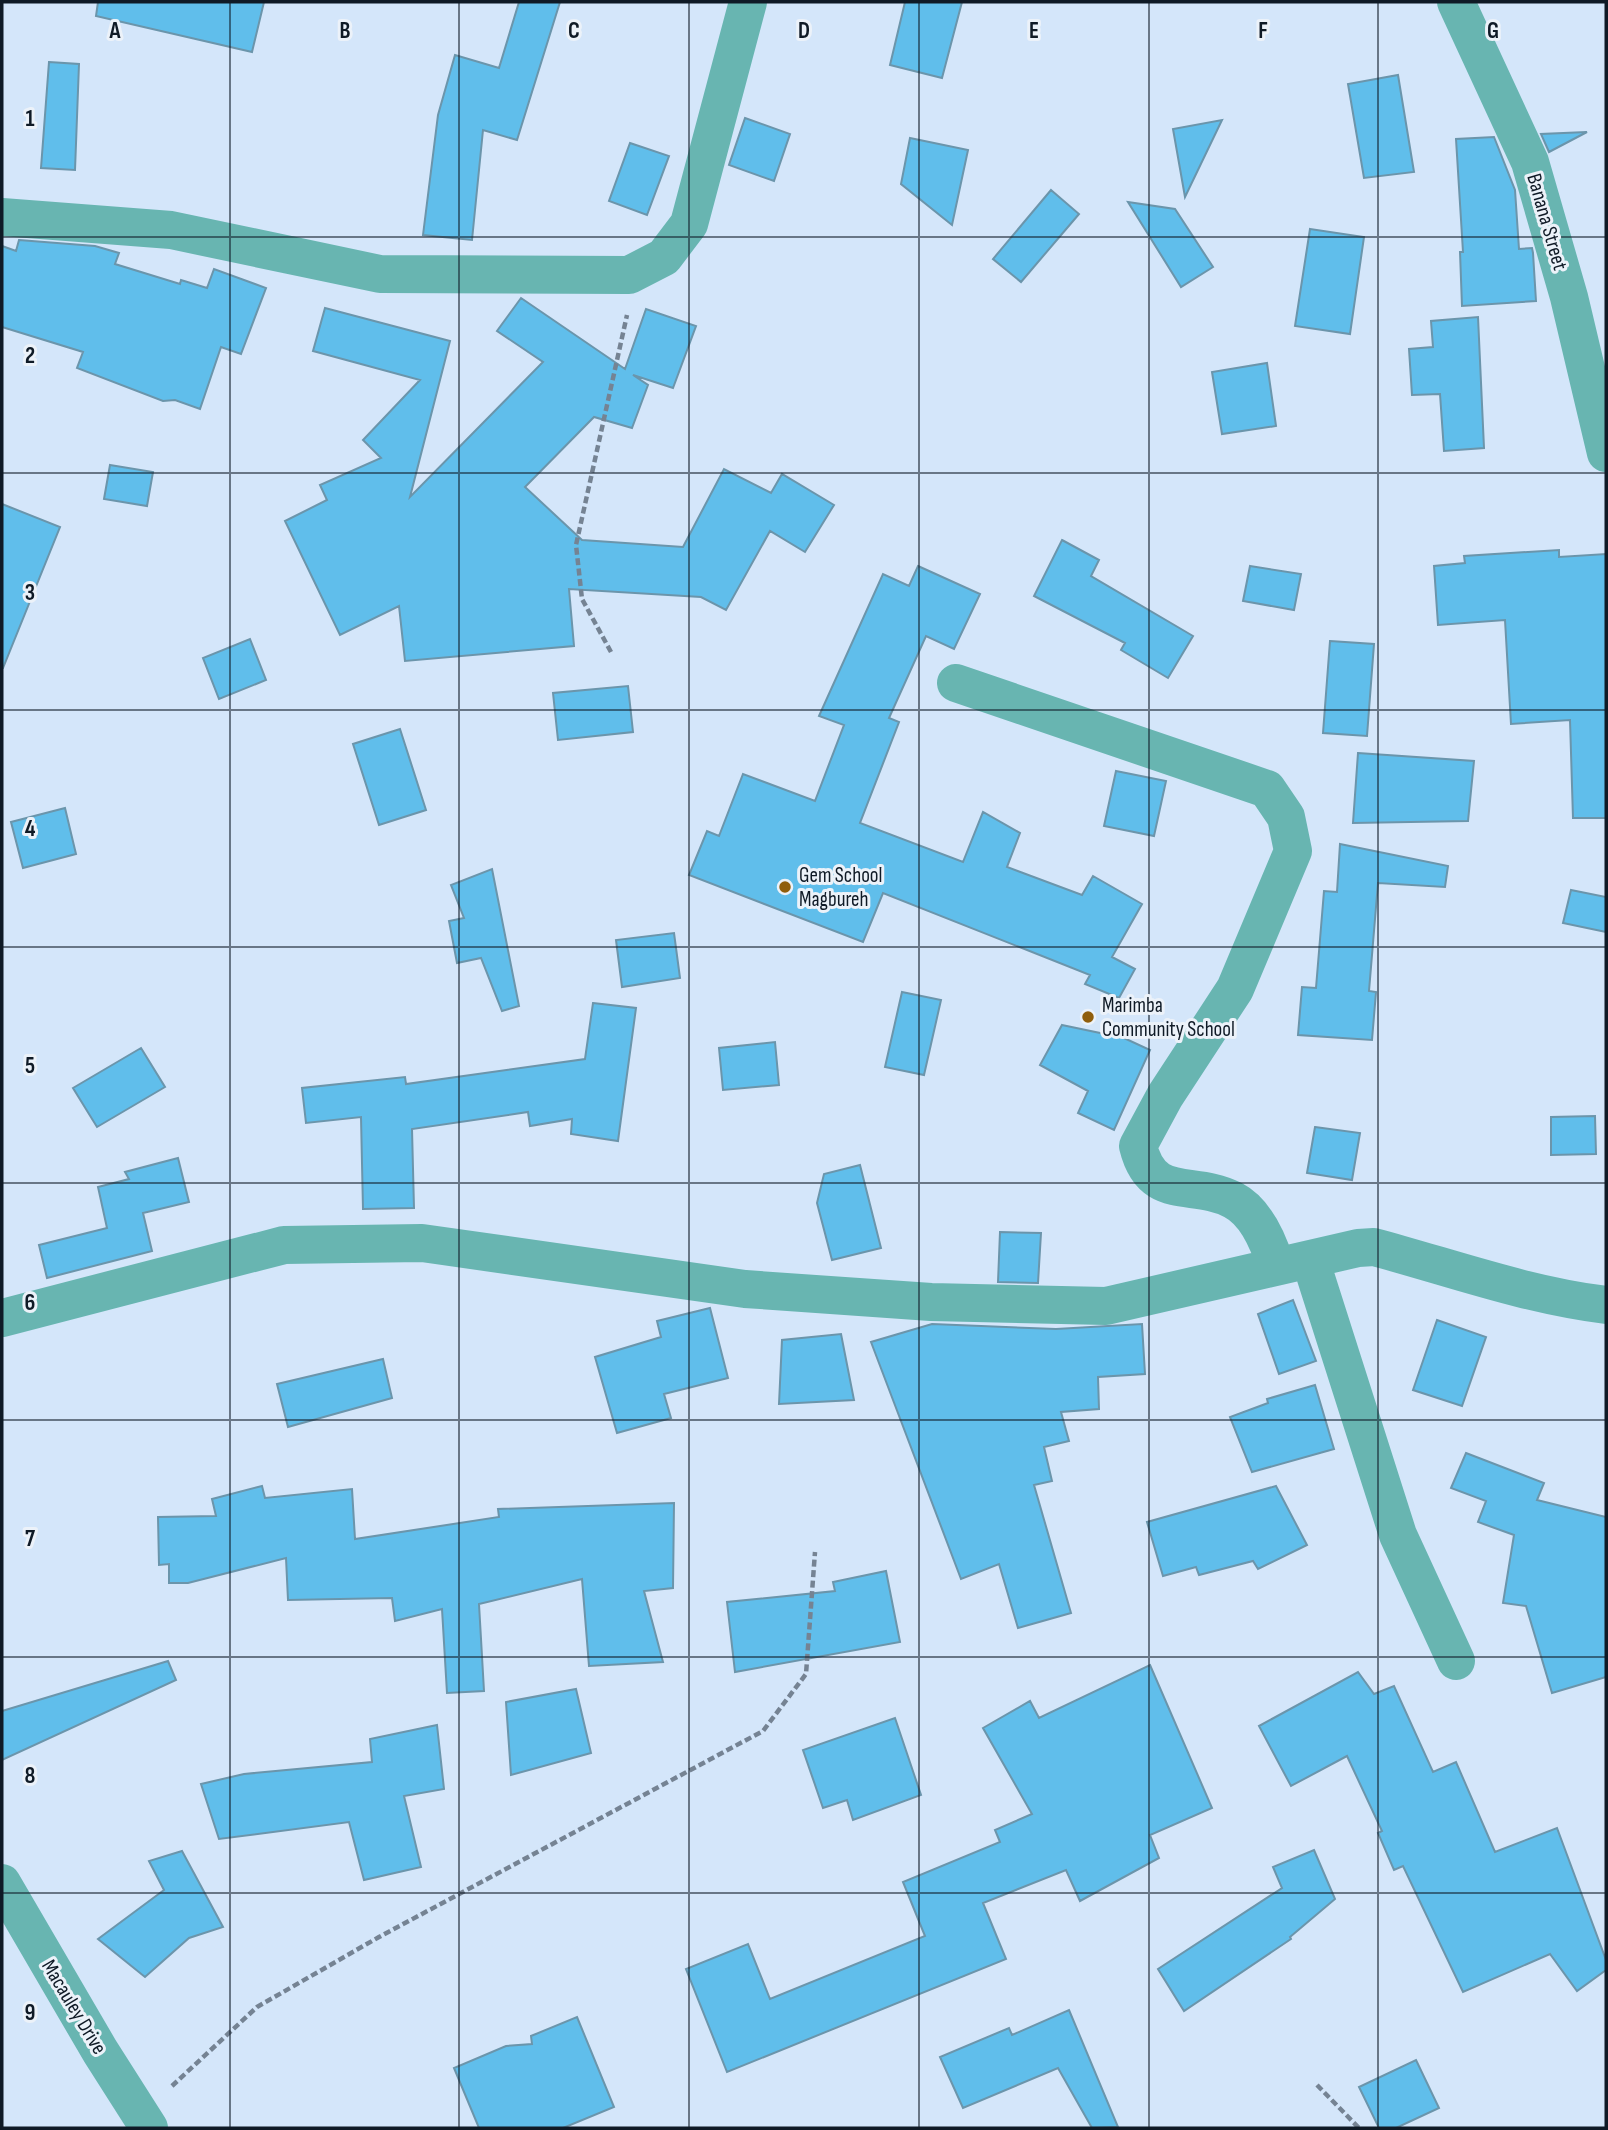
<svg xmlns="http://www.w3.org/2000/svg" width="1608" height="2130" font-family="'Sofia Sans Condensed',sans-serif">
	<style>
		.building { fill: #60beeb; stroke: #6b95ab; stroke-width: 2 }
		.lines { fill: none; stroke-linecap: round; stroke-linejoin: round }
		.path { stroke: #758393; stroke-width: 4.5; stroke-dasharray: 7 3.5; stroke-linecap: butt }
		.minor { stroke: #68b5b1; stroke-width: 38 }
		.grid { fill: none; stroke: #0f1a26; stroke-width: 2; stroke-opacity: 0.55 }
		.poi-dot { fill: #905e0c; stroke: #ecf2f9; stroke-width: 2.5 }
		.labels { text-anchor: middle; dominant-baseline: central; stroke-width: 6; stroke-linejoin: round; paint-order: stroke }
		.street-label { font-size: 21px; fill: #0f1a26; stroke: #ecf2f9 }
		.poi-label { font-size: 21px; fill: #0f1a26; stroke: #ecf2f9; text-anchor: start }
		.grid-label { font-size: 23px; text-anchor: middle; font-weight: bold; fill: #0f1a26; stroke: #ecf2f9; stroke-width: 6; stroke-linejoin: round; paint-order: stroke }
	</style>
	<rect width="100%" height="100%" fill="#d4e6fa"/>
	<path class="building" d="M 98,2 L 264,2 L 252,52 L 96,16 Z
		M 519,2 L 560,2 L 517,140 L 483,130 L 472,240 L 423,235 L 438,115 L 455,55 L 499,68 Z
		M 905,2 L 962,2 L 942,78 L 890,65 Z
		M 49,62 L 79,64 L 75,170 L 41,168 Z
		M 1398,75 L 1414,172 L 1364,178 L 1348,84 Z
		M 745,118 L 790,134 L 774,181 L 729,165 Z
		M 1222,120 L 1185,197 L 1173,129 Z
		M 1587,132 L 1549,152 L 1541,134 Z
		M 1494,137 L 1515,190 L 1519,249 L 1532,248 L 1533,253 L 1536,301 L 1462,306 L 1460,252 L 1463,252 L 1456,139 Z
		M 910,138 L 968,150 L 952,225 L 901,184 Z
		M 630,143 L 669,156 L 647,215 L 609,201 Z
		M 1051,190 L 1079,214 L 1021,282 L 993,259 Z
		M 1128,202 L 1175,209 L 1213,267 L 1181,287 Z
		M 1310,229 L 1364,237 L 1350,334 L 1295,326 Z
		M 19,240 L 95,246 L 119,253 L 115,264 L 180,284 L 181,280 L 207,288 L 214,269 L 266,288 L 241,354 L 221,347 L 200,409 L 175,400 L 163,401 L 77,368 L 83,352 L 2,327 L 2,246 L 16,251 Z
		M 521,298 L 625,369 L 646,309 L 696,326 L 673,388 L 633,375 L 648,385 L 632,428 L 594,417 L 525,487 L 582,540 L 683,547 L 724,469 L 771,493 L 782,474 L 834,505 L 805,552 L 770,531 L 726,610 L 701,597 L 569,589 L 574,646 L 405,661 L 399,606 L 340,635 L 285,521 L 327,500 L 320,485 L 381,458 L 363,440 L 420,380 L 313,351 L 325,308 L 450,341 L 410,497 L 543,362 L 497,331 Z
		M 1478,317 L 1484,448 L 1444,451 L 1440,394 L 1412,395 L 1409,349 L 1433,347 L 1431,321 Z
		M 1267,363 L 1276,426 L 1222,434 L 1212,372 Z
		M 110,465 L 153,472 L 147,506 L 104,499 Z
		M 2,504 L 60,527 L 3,668 L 2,668 Z
		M 1062,540 L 1099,560 L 1091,576 L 1193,636 L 1168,678 L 1121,650 L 1125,643 L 1034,596 Z
		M 1559,550 L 1559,557 L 1606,554 L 1606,818 L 1573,818 L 1570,720 L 1511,724 L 1505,620 L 1438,625 L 1434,566 L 1465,563 L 1464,556 Z
		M 918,566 L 980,594 L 954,649 L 926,636 L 889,718 L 899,722 L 860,823 L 963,862 L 983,812 L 1020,833 L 1007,867 L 1082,895 L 1093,876 L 1142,904 L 1112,957 L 1135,969 L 1119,998 L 1085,984 L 1090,975 L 883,893 L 863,942 L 689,875 L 707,831 L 719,836 L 743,774 L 815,801 L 844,725 L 819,716 L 883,574 L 909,586 Z
		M 1250,566 L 1301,574 L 1294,610 L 1243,601 Z
		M 250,639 L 266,680 L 219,699 L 203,658 Z
		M 1330,641 L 1374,644 L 1367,736 L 1323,733 Z
		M 628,686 L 633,732 L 558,740 L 553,693 Z
		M 400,729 L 426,810 L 379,825 L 353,744 Z
		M 1358,753 L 1474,761 L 1468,821 L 1353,823 Z
		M 1116,771 L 1166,781 L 1154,836 L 1104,826 Z
		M 65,808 L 76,854 L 23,868 L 11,822 Z
		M 1340,844 L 1448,866 L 1445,887 L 1378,883 L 1369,991 L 1376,992 L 1372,1040 L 1298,1035 L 1302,987 L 1316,988 L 1324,891 L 1337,892 Z
		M 492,869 L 519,1006 L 502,1011 L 481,958 L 457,963 L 449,921 L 464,918 L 451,885 Z
		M 1571,890 L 1606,897 L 1606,932 L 1563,923 Z
		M 674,933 L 680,978 L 622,987 L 616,940 Z
		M 902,992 L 941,1000 L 924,1075 L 885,1067 Z
		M 593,1003 L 636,1008 L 618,1141 L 571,1134 L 572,1119 L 530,1126 L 528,1112 L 412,1129 L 414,1208 L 363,1209 L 361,1117 L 306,1123 L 302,1088 L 405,1077 L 406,1084 L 585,1059 Z
		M 1062,1025 L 1124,1038 L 1150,1050 L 1114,1130 L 1078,1113 L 1088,1091 L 1040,1065 Z
		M 775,1042 L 779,1085 L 723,1090 L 719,1048 Z
		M 141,1048 L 165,1087 L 97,1127 L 73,1088 Z
		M 1595,1116 L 1596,1154 L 1551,1155 L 1551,1117 Z
		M 1315,1127 L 1360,1133 L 1352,1180 L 1307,1173 Z
		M 178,1158 L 189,1202 L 143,1213 L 152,1251 L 47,1278 L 39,1245 L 107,1228 L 98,1187 L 129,1179 L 125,1172 Z
		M 860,1165 L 881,1248 L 832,1260 L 817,1203 L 824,1174 Z
		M 1000,1232 L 1041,1233 L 1038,1283 L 998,1282 Z
		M 1293,1300 L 1316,1361 L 1279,1374 L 1258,1314 Z
		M 710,1308 L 728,1378 L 664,1394 L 671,1418 L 617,1433 L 595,1357 L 661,1337 L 657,1321 Z
		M 1437,1320 L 1486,1337 L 1462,1406 L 1413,1390 Z
		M 932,1324 L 1056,1329 L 1142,1324 L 1145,1374 L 1098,1377 L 1099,1409 L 1061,1412 L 1069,1441 L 1044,1447 L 1052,1481 L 1034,1485 L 1071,1613 L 1018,1628 L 999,1564 L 961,1579 L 871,1342 Z
		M 841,1334 L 854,1400 L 779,1404 L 782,1340 Z
		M 383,1359 L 392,1398 L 288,1427 L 277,1384 Z
		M 1315,1385 L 1334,1449 L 1252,1472 L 1230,1417 L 1268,1403 L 1267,1399 Z
		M 1466,1453 L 1544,1483 L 1537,1500 L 1606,1517 L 1606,1677 L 1552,1693 L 1526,1606 L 1503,1603 L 1514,1535 L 1478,1522 L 1486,1501 L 1451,1488 Z
		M 262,1486 L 265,1498 L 352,1489 L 355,1539 L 499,1517 L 498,1509 L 674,1503 L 673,1588 L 644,1591 L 663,1662 L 589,1666 L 582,1579 L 479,1604 L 484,1691 L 447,1693 L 442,1609 L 395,1621 L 392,1598 L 288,1600 L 286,1558 L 188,1583 L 169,1583 L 169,1564 L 159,1565 L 158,1517 L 216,1516 L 212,1499 Z
		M 1276,1486 L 1307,1545 L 1258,1569 L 1253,1561 L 1199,1575 L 1196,1567 L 1163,1576 L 1147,1522 Z
		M 886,1571 L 900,1642 L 735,1672 L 727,1602 L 835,1591 L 833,1582 Z
		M 168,1661 L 176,1680 L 2,1760 L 2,1711 Z
		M 1150,1665 L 1212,1808 L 1150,1835 L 1159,1858 L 1080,1901 L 1066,1870 L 983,1903 L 1006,1959 L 727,2072 L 686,1969 L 748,1944 L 770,1999 L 925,1936 L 903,1882 L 1000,1842 L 995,1830 L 1032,1814 L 983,1728 L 1030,1701 L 1039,1718 Z
		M 1358,1672 L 1374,1694 L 1394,1686 L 1433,1772 L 1456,1762 L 1495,1852 L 1557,1828 L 1606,1960 L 1606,1970 L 1577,1991 L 1550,1954 L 1463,1992 L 1403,1866 L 1394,1870 L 1378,1833 L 1382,1831 L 1347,1756 L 1291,1786 L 1259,1726 Z
		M 576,1689 L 591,1753 L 511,1775 L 506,1702 Z
		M 895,1718 L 921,1795 L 853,1820 L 847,1800 L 823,1808 L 803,1750 Z
		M 437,1725 L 444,1789 L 404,1796 L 421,1867 L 364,1880 L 349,1822 L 219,1839 L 201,1784 L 244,1774 L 372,1762 L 370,1739 Z
		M 1314,1850 L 1335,1899 L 1290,1937 L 1291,1939 L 1184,2011 L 1158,1969 L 1282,1888 L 1273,1867 Z
		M 182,1851 L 223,1927 L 189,1938 L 145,1977 L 98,1939 L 164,1890 L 149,1861 Z
		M 1069,2010 L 1118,2127 L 1092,2128 L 1058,2068 L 963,2108 L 940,2057 L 1009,2028 L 1012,2035 Z
		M 577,2017 L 614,2107 L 563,2128 L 479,2128 L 454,2068 L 506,2046 L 532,2044 L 531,2036 Z
		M 1416,2060 L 1439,2108 L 1396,2128 L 1379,2128 L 1359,2087 Z"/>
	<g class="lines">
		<path class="path" d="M 611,652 L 582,599 L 576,545 L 627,315
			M 1317,2085 L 1359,2128
			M 172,2086 L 257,2007 L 379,1937 L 763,1731 L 806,1674 L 815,1552"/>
		<path class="minor" d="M 1456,2 L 1530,162 L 1569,297 L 1606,453
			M 2,217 L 171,230 L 380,274 L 629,275 L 664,257 L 689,224 L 748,2
			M 956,683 L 1267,789 L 1286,817 L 1293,851 L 1235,989 L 1165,1096 L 1138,1146 C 1152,1203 1192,1179 1233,1200 C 1256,1212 1269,1243 1276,1266
			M 1310,1259 L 1398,1535 L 1456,1661
			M 2,1318 L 284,1245 L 422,1243 L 745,1289 L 931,1302 L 1106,1306 L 1358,1248 L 1374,1247 C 1452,1268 1526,1295 1606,1305
			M 2,1883 L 100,2051 L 149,2128"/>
	</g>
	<path class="grid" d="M 230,2 L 230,2128M 459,2 L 459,2128M 689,2 L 689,2128M 919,2 L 919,2128M 1149,2 L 1149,2128M 1378,2 L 1378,2128M 2,237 L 1606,237M 2,473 L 1606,473M 2,710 L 1606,710M 2,947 L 1606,947M 2,1183 L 1606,1183M 2,1420 L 1606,1420M 2,1657 L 1606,1657M 2,1893 L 1606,1893"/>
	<g class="poi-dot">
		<circle cx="785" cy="887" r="7"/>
		<circle cx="1088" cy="1017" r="7"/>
	</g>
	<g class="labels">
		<g class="street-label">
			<text transform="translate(1547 222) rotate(74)">Banana Street</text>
			<text transform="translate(74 2007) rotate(59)">Macauley Drive</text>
		</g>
		<g class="poi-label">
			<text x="799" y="875">Gem School<tspan x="799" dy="24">Magbureh</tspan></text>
			<text x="1102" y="1005">Marimba<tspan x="1102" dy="24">Community School</tspan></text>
		</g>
	</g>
	<g class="grid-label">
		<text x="115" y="38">A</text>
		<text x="345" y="38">B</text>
		<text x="574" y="38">C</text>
		<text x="804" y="38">D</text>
		<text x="1034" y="38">E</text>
		<text x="1263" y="38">F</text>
		<text x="1493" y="38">G</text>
		<text x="30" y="126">1</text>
		<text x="30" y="363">2</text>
		<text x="30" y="600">3</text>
		<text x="30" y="836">4</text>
		<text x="30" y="1073">5</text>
		<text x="30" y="1310">6</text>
		<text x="30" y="1546">7</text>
		<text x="30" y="1783">8</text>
		<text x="30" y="2020">9</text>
	</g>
	<rect width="1608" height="2130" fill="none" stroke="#0f1a26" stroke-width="7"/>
</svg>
